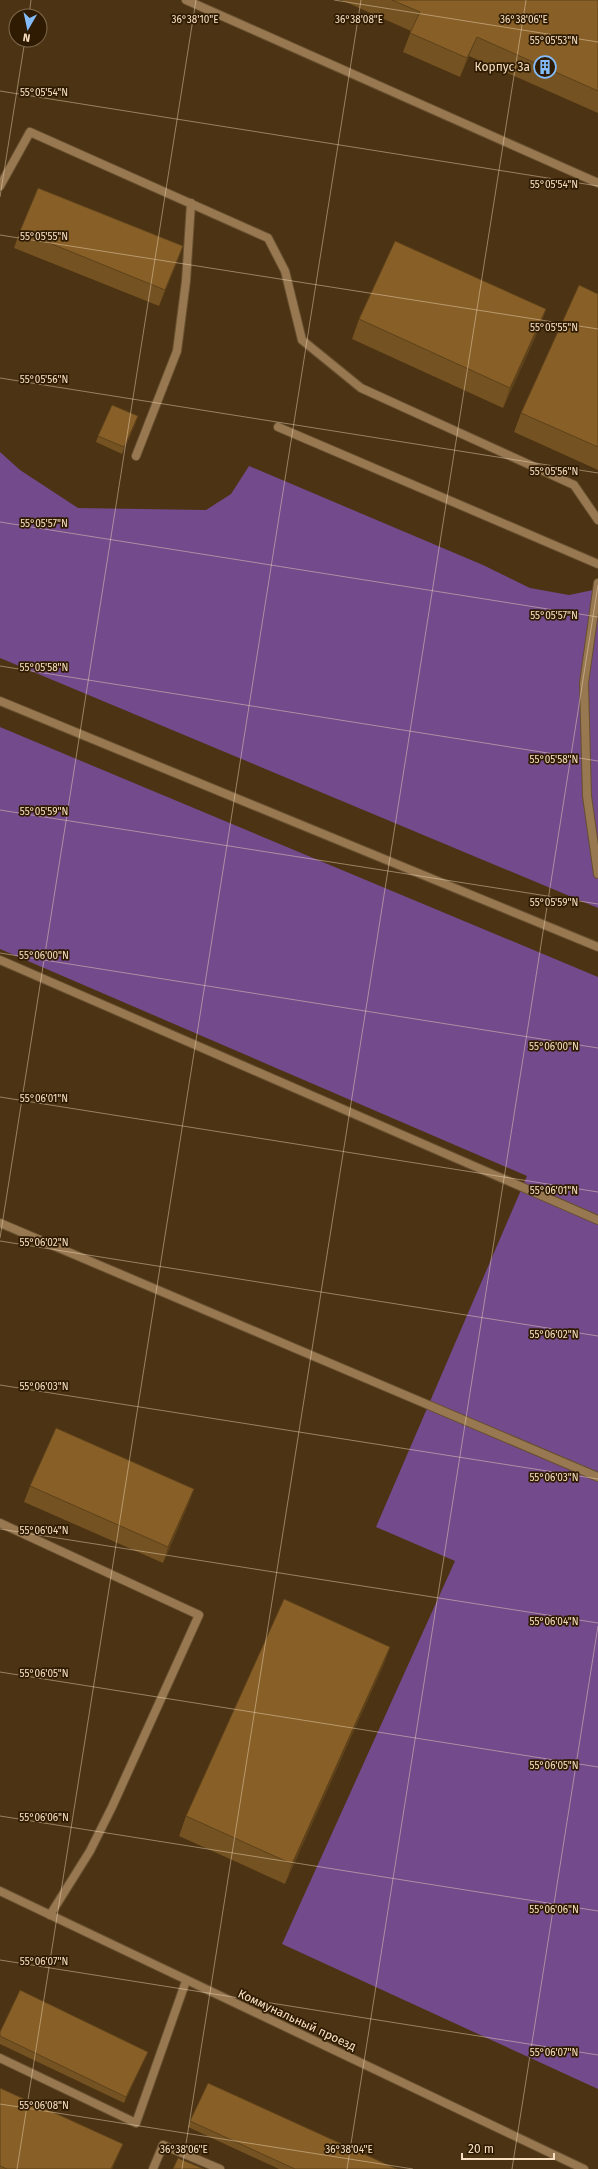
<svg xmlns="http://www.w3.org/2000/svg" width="598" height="2169" font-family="'Fira Sans',sans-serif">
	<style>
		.green { fill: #734a8b }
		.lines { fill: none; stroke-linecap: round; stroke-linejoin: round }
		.service-casing { stroke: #674f2f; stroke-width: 10 }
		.minor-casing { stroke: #674f2f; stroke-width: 10 }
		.service { stroke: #977851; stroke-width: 8 }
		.minor { stroke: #977851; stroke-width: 8 }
		.wall { fill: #745222 }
		.shaded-wall { fill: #5e421b }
		.building { fill: #875f27; stroke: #5e421b }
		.ticks { fill: none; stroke: #f8dfc1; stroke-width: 1; stroke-opacity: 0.45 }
		.labels { text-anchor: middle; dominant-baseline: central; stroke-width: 3.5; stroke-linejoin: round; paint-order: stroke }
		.poi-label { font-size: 12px; fill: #f8dfc1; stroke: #2e1b02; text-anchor: end }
		.street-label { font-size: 12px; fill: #f8dfc1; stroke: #2e1b02 }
		.ticks-label { font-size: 10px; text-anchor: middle; fill: #f8dfc1; stroke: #2e1b02; stroke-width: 3.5; stroke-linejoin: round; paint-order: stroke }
	</style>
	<rect width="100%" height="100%" fill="#4b3313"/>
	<path class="green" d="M 0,452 L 20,470 L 78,508 L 206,510 L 231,494 L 249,466 L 483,565 L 530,588 L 569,595 L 598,589 L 598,908 L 0,658 Z
		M 0,727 L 598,977 L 598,2089 L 282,1944 L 455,1561 L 376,1527 L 527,1176 L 0,949 Z"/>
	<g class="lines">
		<g class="service-casing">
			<path id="service" d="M 186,0 L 598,183
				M 0,186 L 30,132 L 268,238 L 285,271 L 302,340 L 361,388 L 574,485 L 598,520
				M 278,427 L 598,564
				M 136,456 L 177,351 L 186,281 L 191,203
				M 598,583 L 584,683 L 587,796 L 598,874
				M 0,960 L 598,1220
				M 0,1223 L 598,1477
				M 0,1523 L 199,1615 L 112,1807 L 90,1851 L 50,1915
				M 0,2058 L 136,2123 L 186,1981
				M 153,2169 L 163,2145 L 220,2169"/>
		</g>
		<g class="minor-casing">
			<path id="minor" d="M 0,701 L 598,947
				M 0,1891 L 584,2169"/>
		</g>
		<use href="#service" class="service"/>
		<use href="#minor" class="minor"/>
	</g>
	<path class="wall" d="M 341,0 L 598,0 L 598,113 L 469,56 L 460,77 L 403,52 L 411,31 Z
		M 20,231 L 183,246 L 159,306 L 14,248 Z
		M 598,294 L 598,470 L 514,432 L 521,413 Z
		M 546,309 L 539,329 L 503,408 L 352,339 L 359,319 Z
		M 136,422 L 122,454 L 96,442 L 98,436 Z
		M 30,1486 L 194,1489 L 188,1505 L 163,1563 L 24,1502 Z
		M 390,1647 L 383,1666 L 285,1884 L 179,1836 L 186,1816 Z
		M 0,2032 L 145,2058 L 124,2103 L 0,2044 Z
		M 0,2088 L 123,2144 L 112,2169 L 0,2169 Z
		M 190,2121 L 397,2169 L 279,2169 L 188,2127 Z"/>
	<path class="shaded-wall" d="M 477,37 L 469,56 L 460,77 L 467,58 Z
		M 183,246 L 177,263 L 159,306 L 165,290 Z
		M 546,309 L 539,329 L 503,408 L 510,388 Z
		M 138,416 L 136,422 L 122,454 L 124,447 Z
		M 194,1489 L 188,1505 L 163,1563 L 168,1547 Z
		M 390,1647 L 383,1666 L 285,1884 L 292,1864 Z
		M 148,2052 L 145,2058 L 124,2103 L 126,2097 Z"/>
	<path class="building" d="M 392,0 L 598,0 L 598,91 L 477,37 L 467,58 L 410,33 L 420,12 Z
		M 38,188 L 183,246 L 165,290 L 20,231 Z
		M 395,241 L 546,309 L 510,388 L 359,319 Z
		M 579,285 L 598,294 L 598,447 L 521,413 Z
		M 112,405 L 138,416 L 124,447 L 98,436 Z
		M 56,1428 L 194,1489 L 168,1547 L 30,1486 Z
		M 284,1599 L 390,1647 L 292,1864 L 186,1816 Z
		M 20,1990 L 148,2052 L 126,2097 L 0,2036 L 0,2032 Z
		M 208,2083 L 397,2169 L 295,2169 L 190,2121 Z
		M 0,2088 L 123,2144 L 111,2169 L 7,2169 L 0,2166 Z
		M 178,2158 L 204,2169 L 173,2169 Z"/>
	<path class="ticks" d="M 334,0 L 598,42M 29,16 L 31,0M 0,91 L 598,186M 0,197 L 25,40M 0,235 L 598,329M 0,378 L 598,473M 0,522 L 598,617M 0,666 L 598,761M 0,810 L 598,904M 0,953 L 598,1048M 0,1097 L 598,1192M 0,1238 L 196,0M 0,1241 L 598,1336M 0,1385 L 598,1479M 0,1529 L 598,1623M 0,1672 L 598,1767M 0,1816 L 598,1911M 0,1960 L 598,2055M 0,2104 L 413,2169M 17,2169 L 361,0M 182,2169 L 526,0M 347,2169 L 598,585M 512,2169 L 598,1626"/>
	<defs>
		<g id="building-ring" transform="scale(1.15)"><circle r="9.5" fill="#2e1b02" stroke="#83bcfb" stroke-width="1.5"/><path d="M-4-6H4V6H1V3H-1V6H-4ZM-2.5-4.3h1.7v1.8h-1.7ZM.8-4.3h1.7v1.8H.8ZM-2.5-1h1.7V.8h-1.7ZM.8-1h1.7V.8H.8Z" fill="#83bcfb"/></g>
	</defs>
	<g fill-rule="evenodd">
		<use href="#building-ring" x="545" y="67"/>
	</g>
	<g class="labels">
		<g class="poi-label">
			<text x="530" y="67">Корпус 3a</text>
		</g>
		<g class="street-label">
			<text transform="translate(297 2020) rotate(25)">Коммунальный проезд</text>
		</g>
	</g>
	<g class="ticks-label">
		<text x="195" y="23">36°38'10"E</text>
		<text x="359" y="23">36°38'08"E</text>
		<text x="524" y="23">36°38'06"E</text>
		<text x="554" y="44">55°05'53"N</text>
		<text x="44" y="96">55°05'54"N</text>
		<text x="554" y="188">55°05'54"N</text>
		<text x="44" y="240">55°05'55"N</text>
		<text x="554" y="331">55°05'55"N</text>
		<text x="44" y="383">55°05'56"N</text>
		<text x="554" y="475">55°05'56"N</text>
		<text x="44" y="527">55°05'57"N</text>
		<text x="554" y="619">55°05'57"N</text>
		<text x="44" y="671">55°05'58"N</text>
		<text x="554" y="763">55°05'58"N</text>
		<text x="44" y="815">55°05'59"N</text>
		<text x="554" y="906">55°05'59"N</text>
		<text x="44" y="959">55°06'00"N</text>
		<text x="554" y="1050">55°06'00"N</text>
		<text x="44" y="1102">55°06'01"N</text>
		<text x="554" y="1194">55°06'01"N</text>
		<text x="44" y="1246">55°06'02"N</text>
		<text x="554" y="1338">55°06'02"N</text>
		<text x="44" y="1390">55°06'03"N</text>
		<text x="554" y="1481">55°06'03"N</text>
		<text x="44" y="1534">55°06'04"N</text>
		<text x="554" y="1625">55°06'04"N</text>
		<text x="44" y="1677">55°06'05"N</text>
		<text x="554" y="1769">55°06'05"N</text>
		<text x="44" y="1821">55°06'06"N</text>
		<text x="554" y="1913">55°06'06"N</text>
		<text x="44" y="1965">55°06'07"N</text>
		<text x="554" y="2056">55°06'07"N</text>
		<text x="44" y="2109">55°06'08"N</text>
		<text x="184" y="2153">36°38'06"E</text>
		<text x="349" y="2153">36°38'04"E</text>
	</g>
	<g transform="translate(28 28) rotate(189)"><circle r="19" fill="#2e1b02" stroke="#7f694e"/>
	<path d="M0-3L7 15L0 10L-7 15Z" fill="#83bcfb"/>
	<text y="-6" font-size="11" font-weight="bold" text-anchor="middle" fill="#f8dfc1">N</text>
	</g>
	<path d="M462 2153v6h92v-6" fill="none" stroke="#f8dfc1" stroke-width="2"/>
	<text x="468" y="2153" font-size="12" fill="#f8dfc1" stroke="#2e1b02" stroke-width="3" paint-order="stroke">20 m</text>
</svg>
